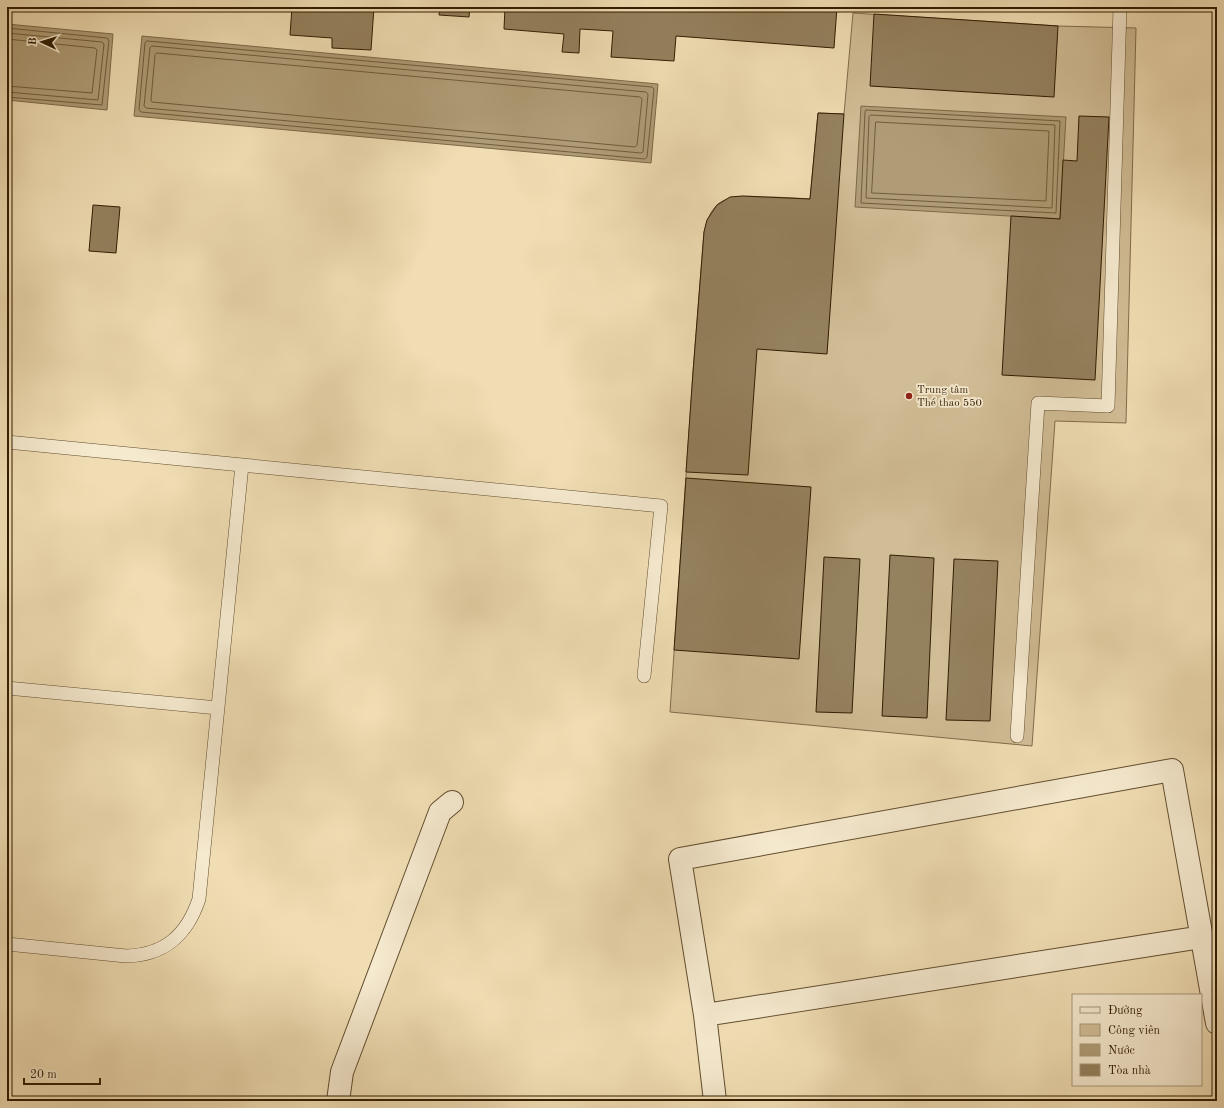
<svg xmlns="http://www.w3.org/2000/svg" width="1224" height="1108" font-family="'Old Standard TT',serif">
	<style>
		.green { fill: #d0bc95; stroke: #806c4b }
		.water { fill: #af9c76; stroke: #7d6947 }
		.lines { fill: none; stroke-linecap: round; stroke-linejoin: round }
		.shore { stroke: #705c3c; stroke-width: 1 }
		.building { fill: #94815e; stroke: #311d01 }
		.service-casing { stroke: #614d2e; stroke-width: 14 }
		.minor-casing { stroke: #614d2e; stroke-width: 24 }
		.service { stroke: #f5e9ce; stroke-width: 13 }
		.minor { stroke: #f5e9ce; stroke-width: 22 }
		.poi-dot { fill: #8f2418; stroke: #f5e9ce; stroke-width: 1.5 }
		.labels { text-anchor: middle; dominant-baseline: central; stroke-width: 3.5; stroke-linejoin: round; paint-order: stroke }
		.poi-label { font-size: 11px; fill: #311d01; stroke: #f5e9ce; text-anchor: start }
	</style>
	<rect width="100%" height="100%" fill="#f0ddb3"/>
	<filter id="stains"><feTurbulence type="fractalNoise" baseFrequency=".005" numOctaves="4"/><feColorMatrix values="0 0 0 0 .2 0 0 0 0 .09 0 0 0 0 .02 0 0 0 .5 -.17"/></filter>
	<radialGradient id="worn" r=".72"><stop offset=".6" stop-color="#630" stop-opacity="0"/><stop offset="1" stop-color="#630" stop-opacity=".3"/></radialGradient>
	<path class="green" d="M 853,13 L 1058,26 L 1136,28 L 1126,423 L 1055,421 L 1032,746 L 670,712 L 693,372 L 704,232 C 712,195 732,195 764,197 C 780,197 795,198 810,199 L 818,113 L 844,114 Z"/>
	<path class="water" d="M 7,24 L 113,34 L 107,110 L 7,100 Z
		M 142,36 L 658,84 L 651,163 L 134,116 Z
		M 861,106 L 1066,117 L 1060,219 L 855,207 Z"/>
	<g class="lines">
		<path class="shore" d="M 7,28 L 107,38 L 109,40 L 102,105 L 7,97
			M 7,33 L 102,42 L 104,44 L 98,100 L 7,92
			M 7,39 L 95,48 L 97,50 L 92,93 L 7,86
			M 147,41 L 652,87 L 654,89 L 647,157 L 645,159 L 141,112 L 139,110 L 145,43 Z
			M 152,46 L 646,92 L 648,94 L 643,152 L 641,153 L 146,108 L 144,106 L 150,48 Z
			M 157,53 L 640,97 L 642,99 L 637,145 L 635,147 L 152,102 L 151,100 L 155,55 Z
			M 866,110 L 1060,121 L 1056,213 L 861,203 L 865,112 Z
			M 871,115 L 1055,125 L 1052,208 L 866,198 L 869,117 Z
			M 876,122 L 1049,131 L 1046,201 L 872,193 Z"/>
	</g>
	<path class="building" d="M 292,7 L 374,7 L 371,50 L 332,48 L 332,38 L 290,35 Z
		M 440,7 L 470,7 L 469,17 L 439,15 Z
		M 505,7 L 837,7 L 834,48 L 676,36 L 674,61 L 611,57 L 613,31 L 580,29 L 579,53 L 562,52 L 564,34 L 504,29 Z
		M 874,14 L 1058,26 L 1054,97 L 870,86 Z
		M 818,113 L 844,114 L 827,354 L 757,349 L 748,475 L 686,472 L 693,372 L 704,232 L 707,220 L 717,205 L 730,197 L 742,196 L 810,199 Z
		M 1079,116 L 1109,117 L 1095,380 L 1002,375 L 1011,216 L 1060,219 L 1063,160 L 1077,161 Z
		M 93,205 L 120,207 L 116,253 L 89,251 Z
		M 686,478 L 811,487 L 799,659 L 674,650 Z
		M 890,555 L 934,558 L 927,718 L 882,716 Z
		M 824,557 L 860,559 L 852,713 L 816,712 Z
		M 954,559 L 998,561 L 990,721 L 946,720 Z"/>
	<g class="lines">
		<g class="service-casing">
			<path id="service" d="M 7,442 L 661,506 L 644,676
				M 7,688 L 218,708
				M 1017,736 L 1038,403 L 1108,406 L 1120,7
				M 7,944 L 126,956 C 165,955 187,935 199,899 L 242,465"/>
		</g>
		<g class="minor-casing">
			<path id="minor" d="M 705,1015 L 1202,937
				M 338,1101 L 342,1072 L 440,812 L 452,802
				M 715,1101 L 705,1015 L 680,859 L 1172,770 L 1217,1023"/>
		</g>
		<use href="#service" class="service"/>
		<use href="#minor" class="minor"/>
	</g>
	<circle class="poi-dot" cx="909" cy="396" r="4"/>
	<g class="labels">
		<g class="poi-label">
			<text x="917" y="390">Trung tâm<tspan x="917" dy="13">Thể thao 550</tspan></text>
		</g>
	</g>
	<rect width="1224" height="1108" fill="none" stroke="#f0ddb3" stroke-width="24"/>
	<rect x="8" y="8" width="1208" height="1092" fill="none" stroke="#311d01" stroke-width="2"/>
	<rect x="12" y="12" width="1200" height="1084" fill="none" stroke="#311d01"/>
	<rect x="1072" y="994" width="130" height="92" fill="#f5e9ce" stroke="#a7977c"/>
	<rect x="1080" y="1007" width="20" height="6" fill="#f5e9ce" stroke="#a7977c"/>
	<text x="1108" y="1014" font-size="12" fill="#311d01">Đường</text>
	<rect x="1080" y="1024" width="20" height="12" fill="#d0bc95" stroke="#a7977c"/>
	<text x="1108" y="1034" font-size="12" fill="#311d01">Công viên</text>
	<rect x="1080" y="1044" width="20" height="12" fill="#af9c76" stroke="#a7977c"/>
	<text x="1108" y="1054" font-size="12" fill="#311d01">Nước</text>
	<rect x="1080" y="1064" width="20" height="12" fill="#94815e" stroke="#a7977c"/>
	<text x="1108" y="1074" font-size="12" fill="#311d01">Tòa nhà</text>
	<g transform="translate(42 42) rotate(274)" stroke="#f5e9ce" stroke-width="3" paint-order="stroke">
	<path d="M0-3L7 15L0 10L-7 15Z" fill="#311d01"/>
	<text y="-6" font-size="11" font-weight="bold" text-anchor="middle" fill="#311d01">B</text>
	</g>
	<path d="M24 1078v6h76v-6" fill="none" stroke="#311d01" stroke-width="2"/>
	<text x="30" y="1078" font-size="12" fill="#311d01" stroke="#f5e9ce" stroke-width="3" paint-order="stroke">20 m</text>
	<rect width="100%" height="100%" filter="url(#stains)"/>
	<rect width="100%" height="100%" fill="url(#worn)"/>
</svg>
